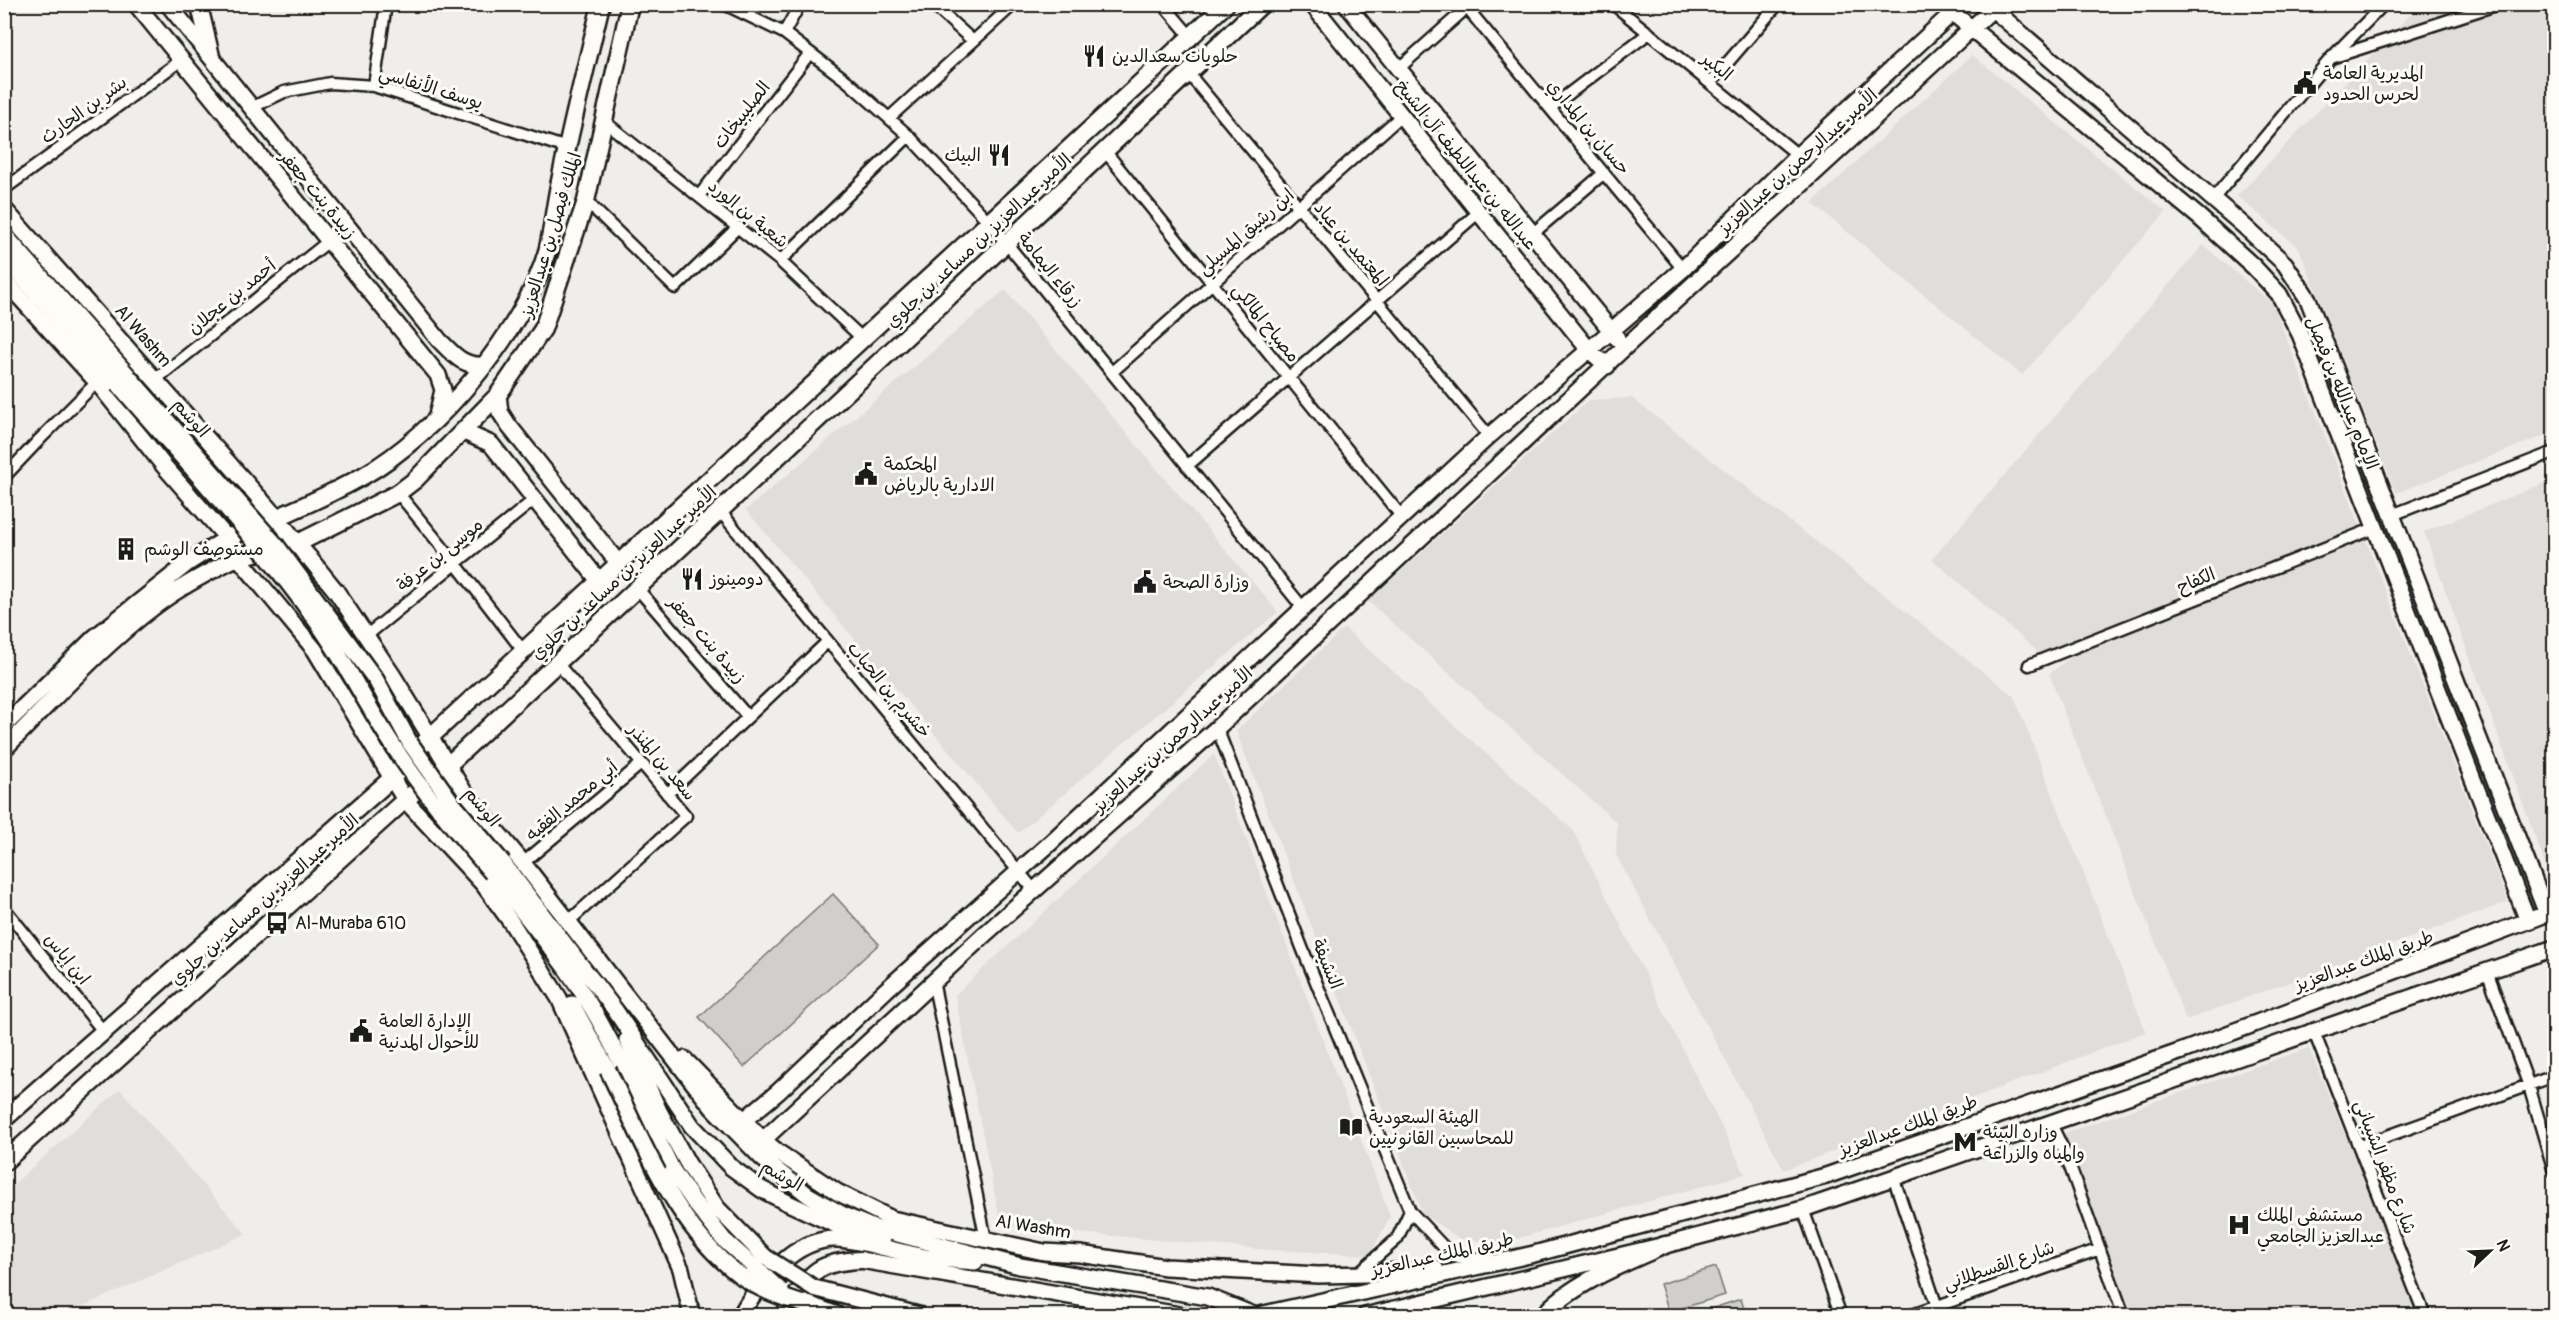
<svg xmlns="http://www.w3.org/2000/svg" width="2559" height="1320" font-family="Pangolin,'Playpen Sans Arabic',sans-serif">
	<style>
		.built { fill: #e0deda }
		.green { fill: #d0cfcc; stroke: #767674; stroke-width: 1.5 }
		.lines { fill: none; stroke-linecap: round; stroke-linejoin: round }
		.street-casing { stroke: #1c1c1c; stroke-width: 15 }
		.secondary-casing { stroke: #1c1c1c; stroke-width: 20 }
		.primary-casing { stroke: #1c1c1c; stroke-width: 21 }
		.street { stroke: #fdfcf7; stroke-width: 10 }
		.secondary { stroke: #fdfcf7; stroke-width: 15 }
		.primary { stroke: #fdfcf7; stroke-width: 16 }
		.secondary-bridge-casing { stroke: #1c1c1c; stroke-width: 20; stroke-linecap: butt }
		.secondary-bridge { stroke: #fdfcf7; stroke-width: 15 }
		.labels { text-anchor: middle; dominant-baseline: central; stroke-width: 6; stroke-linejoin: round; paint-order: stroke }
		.poi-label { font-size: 18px; fill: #1c1c1c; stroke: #fdfcf7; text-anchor: start }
		.street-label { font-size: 18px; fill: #1c1c1c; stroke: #fdfcf7 }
	</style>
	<rect width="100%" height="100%" fill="#f0eeea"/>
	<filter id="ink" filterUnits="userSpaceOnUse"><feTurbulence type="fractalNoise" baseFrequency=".0167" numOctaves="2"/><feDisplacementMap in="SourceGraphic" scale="12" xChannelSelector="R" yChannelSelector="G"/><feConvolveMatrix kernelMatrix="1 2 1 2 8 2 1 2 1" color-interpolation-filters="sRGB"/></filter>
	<g filter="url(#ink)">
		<path class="built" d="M 2419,5 L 2554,5 L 2554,432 L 2396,493 L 2299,248 L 2237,196 Z
			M 1972,55 L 2166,212 L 2022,375 L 1812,203 Z
			M 2203,245 L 2273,304 L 2508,902 L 2186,1020 L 2049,674 L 2093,640 L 2039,653 L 1932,559 Z
			M 1005,290 L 1278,612 L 1018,833 L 746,510 Z
			M 1632,398 L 2014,696 L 2146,1032 L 1784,1170 L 1616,855 L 1617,823 L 1368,601 L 1589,400 Z
			M 2554,479 L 2554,886 L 2553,886 L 2424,532 Z
			M 1344,628 L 1573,830 L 1745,1174 L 1502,1243 L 1460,1239 L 1423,1214 L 1236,731 Z
			M 1214,754 L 1390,1216 L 1370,1255 L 1270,1250 L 1001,1226 L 955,995 Z
			M 2309,1048 L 2420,1315 L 2131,1315 L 2062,1134 Z
			M 120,1089 L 246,1234 L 63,1315 L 5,1315 L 5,1192 Z"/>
		<path class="green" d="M 833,894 L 879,944 L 744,1067 L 699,1017 Z
			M 1716,1267 L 1725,1295 L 1669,1312 L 1660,1284 Z
			M 1741,1299 L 1746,1315 L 1692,1315 Z"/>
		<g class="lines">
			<g class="street-casing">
				<path id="street" d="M 724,4 L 784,33 L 847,81 L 909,136 L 990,223 L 1303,608
					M 932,4 L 973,41
					M 1163,4 L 1191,37
					M 1613,4 L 1798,155
					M 1467,8 L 1683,269
					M 784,33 L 800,4
					M 2334,57 L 2499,4
					M 1398,69 L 1471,4
					M 1188,73 L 1489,436
					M 1710,83 L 1778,4
					M 374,86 L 386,4
					M 251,108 L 284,92 L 330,83 L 374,86 L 567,148
					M 1550,108 L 1649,33
					M 889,118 L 1014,4
					M 605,122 L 780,261 L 863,339
					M 1105,151 L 1402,517
					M 7,187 L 180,61
					M 699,196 L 810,53
					M 2213,199 L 2331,58 L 2384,4
					M 586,201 L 675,288 L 738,227
					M 1531,235 L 1604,173
					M 780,261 L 909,136
					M 1112,372 L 1401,116
					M 155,380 L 330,240
					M 1187,466 L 1479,212
					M 4,477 L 40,439 L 97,382
					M 398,493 L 456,564 L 524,652
					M 720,511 L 1034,890
					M 2392,515 L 2554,452
					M 637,588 L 748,717
					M 366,636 L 535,499
					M 557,663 L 686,816 L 568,922
					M 2029,665 L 2375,528
					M 1217,728 L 1303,950 L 1410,1211 L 1453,1257 L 1491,1260
					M 667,794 L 827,642
					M 523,863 L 641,764
					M 4,908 L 103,1031
					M 2487,971 L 2529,1086 L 2554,1171
					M 933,981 L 986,1240
					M 2314,1032 L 2425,1316
					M 2051,1124 L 2065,1153 L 2124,1316
					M 2360,1146 L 2554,1076
					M 1894,1179 L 1940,1316
					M 1803,1209 L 1841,1316
					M 1357,1274 L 1397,1239 L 1410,1211
					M 1909,1316 L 2100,1249"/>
			</g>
			<g class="secondary-casing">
				<path id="secondary" d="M 136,4 L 438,375 L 443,390 L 436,420
					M 168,4 L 439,340 C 454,355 463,367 485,365
					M 199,4 L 211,54
					M 1312,4 L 1589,350 L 1607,366
					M 1346,4 L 1617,338
					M 1942,4 L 2199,217 L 2254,267 L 2279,294 L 2300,334 L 2528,921
					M 1987,4 L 2243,225 L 2285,264 L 2308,299 L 2547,914
					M 4,209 L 277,518 L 336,591 L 393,676 L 464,792 L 523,863 L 713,1108 L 763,1159 L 808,1195 L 845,1216 L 871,1227 L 1020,1266
					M 4,280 L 97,382 L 164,466 L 227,538 L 238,557 L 315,650 L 405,800 L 484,885 L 511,922 L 559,998 L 681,1269 L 692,1316
					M 498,395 L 500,412 L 509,426 L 619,564
					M 464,432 L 491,444 L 600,582
					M 4,726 L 95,637 L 188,563 L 227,538
					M 4,749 C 53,700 110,637 166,598 C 189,582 214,569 238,557
					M 503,863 L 615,1010 L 692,1126 L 731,1167 L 761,1189 L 788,1203 L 856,1234 L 882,1239
					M 492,873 C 527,918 564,961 593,1010 C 624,1062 646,1118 673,1171
					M 572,1004 L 608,1070
					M 627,1040 L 659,1111 L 688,1164
					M 684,1059 L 763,1140 L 779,1153 L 837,1192 L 892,1219 L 1044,1252 L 1080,1254 L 1166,1267 L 1318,1275 L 1366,1274 L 1435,1268
					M 744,1120 L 778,1092 L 887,989 L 1047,846 L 1489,436 L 1683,269 L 1798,155 L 1962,4
					M 763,1140 L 985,934 L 1217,728 L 1625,347 L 1998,4
					M 861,1260 L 1185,1316
					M 740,1316 C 759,1282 795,1237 838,1239 C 865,1241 893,1251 920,1256 C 938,1260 957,1260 975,1262
					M 1255,1316 L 1534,1254 L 1826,1176 L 2185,1050 L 2554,911
					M 1365,1316 L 1665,1245 L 1803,1209 L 2554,948"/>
			</g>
			<g class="primary-casing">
				<path id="primary" d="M 4,235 L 128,376
					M 4,257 L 118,384
					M 260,499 L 264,514 L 262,533
					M 227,538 C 273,520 320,500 363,476 C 436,435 526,330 548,248 C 553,226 555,203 560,181 C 572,122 587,63 601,4
					M 286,539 L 309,558
					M 238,557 L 298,543 L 398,493 L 415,480 L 498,395 L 543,329 L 586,201 L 630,4
					M 4,1119 L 391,779 L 429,738 L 1226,4
					M 4,1162 L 405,800 L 447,766 L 1262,4
					M 783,1316 C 810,1277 810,1262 861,1260
					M 1543,1316 C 1570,1284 1628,1261 1665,1245"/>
			</g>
			<use href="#street" class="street"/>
			<use href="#secondary" class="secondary"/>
			<use href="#primary" class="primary"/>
			<g class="secondary-bridge-casing">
				<path id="secondary-bridge" d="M 128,376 L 276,545 L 376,680 L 410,743 L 453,804 L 503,863
					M 118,384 C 185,461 255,536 315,619 C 343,657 363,699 389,739 C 419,787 455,830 492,873
					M 608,1070 C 643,1141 679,1238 750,1282 C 768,1294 793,1300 814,1308
					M 688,1164 L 717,1208 L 765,1257 L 814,1288 L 922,1316
					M 673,1171 L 694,1202 L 723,1239 L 781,1291
					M 1020,1266 L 1208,1297 L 1256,1316
					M 805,1303 L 840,1316"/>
			</g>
			<use href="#secondary-bridge" class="secondary-bridge"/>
		</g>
	</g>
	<defs>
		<g id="restaurant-bare" transform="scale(1.8)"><path d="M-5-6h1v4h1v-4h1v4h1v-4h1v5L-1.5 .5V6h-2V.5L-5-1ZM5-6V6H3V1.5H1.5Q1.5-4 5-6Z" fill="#1c1c1c" stroke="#fdfcf7" stroke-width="2.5" paint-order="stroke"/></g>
		<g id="civic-bare" transform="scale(1.8)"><path d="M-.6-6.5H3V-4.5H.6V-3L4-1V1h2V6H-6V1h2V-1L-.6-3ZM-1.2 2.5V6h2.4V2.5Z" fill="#1c1c1c" stroke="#fdfcf7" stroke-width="2.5" paint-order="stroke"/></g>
		<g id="building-bare" transform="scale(1.8)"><path d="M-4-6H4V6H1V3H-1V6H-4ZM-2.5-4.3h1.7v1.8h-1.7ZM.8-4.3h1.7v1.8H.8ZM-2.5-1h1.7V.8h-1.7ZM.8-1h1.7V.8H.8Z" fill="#1c1c1c" stroke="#fdfcf7" stroke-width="2.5" paint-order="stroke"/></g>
		<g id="bus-bare" transform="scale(1.8)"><path d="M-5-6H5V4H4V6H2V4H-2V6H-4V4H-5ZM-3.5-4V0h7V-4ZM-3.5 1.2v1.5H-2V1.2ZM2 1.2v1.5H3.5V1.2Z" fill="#1c1c1c" stroke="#fdfcf7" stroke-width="2.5" paint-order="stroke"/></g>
		<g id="library-bare" transform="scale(1.8)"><path d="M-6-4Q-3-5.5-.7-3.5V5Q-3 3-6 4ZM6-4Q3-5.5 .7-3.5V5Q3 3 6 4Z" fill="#1c1c1c" stroke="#fdfcf7" stroke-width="2.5" paint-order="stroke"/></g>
		<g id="metro-bare" transform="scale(1.8)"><path d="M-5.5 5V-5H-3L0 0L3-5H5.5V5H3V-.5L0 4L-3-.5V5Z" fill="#1c1c1c" stroke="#fdfcf7" stroke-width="2.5" paint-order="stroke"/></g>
		<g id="hospital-bare" transform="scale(1.8)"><path d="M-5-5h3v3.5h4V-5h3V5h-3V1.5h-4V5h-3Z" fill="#1c1c1c" stroke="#fdfcf7" stroke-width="2.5" paint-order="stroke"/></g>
	</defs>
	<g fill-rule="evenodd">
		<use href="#restaurant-bare" x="1094" y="56"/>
		<use href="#civic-bare" x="2305" y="83"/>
		<use href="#restaurant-bare" x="999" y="155"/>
		<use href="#civic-bare" x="866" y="474"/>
		<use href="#building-bare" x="126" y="549"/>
		<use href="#restaurant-bare" x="692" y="579"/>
		<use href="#civic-bare" x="1145" y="582"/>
		<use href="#bus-bare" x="277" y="923"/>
		<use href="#civic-bare" x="361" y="1031"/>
		<use href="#library-bare" x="1351" y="1127"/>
		<use href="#metro-bare" x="1965" y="1142"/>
		<use href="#hospital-bare" x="2239" y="1225"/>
	</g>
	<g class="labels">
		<g class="poi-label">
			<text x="1112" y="56">حلويات سعدالدين</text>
			<text x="2323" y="73">المديرية العامة<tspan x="2323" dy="21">لحرس الحدود</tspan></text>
			<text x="981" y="155" text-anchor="end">البيك</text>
			<text x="884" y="464">المحكمة<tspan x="884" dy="21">الادارية بالرياض</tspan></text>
			<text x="144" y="549">مستوصف الوشم</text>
			<text x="710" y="579">دومينوز</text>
			<text x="1163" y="582">وزارة الصحة</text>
			<text x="295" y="923">Al-Muraba 610</text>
			<text x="379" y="1021">الإدارة العامة<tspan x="379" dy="21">للأحوال المدنية</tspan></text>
			<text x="1369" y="1117">الهيئة السعودية<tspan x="1369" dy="21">للمحاسبين القانونيين</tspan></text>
			<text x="1983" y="1132">وزاره البيئة<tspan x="1983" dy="21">والمياه والزراعة</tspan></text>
			<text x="2257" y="1215">مستشفى الملك<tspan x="2257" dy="21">عبدالعزيز الجامعي</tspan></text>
		</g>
		<g class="street-label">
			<text transform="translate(1717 67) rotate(39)">البكير</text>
			<text transform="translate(431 88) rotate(17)">يوسف الأنفاسي</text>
			<text transform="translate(84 110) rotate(-36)">بشر بن الحارث</text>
			<text transform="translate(742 115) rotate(-52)">الصليبيخات</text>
			<text transform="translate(1588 127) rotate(50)">حسان بن المداري</text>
			<text transform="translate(1798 162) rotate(-42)">الأمير عبدالرحمن بن عبدالعزيز</text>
			<text transform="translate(1466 165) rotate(51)">عبدالله بن عبداللطيف آل الشيخ</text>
			<text transform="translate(318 195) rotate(50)">زبيدة بنت جعفر</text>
			<text transform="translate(748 214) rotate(39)">شعبة بن الورد</text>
			<text transform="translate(1246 232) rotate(-41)">ابن رشيق المسيلي</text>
			<text transform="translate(551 235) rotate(-73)">الملك فيصل بن عبدالعزيز</text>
			<text transform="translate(979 241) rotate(-43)">الأمير عبدالعزيز بن مساعد بن جلوي</text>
			<text transform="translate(1351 244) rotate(50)">المعتمد بن عباد</text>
			<text transform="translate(1050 270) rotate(51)">زرقاء اليمامة</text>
			<text transform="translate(232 297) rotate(-39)">أحمد بن عجلان</text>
			<text transform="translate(1266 323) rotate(51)">مصباح المالكي</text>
			<text transform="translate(143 336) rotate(49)">Al Washm</text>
			<text transform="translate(2342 393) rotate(68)">الإمام عبدالله بن فيصل</text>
			<text transform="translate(191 418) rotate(49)">الوشم</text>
			<text transform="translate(440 555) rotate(-39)">موسى بن عرفة</text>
			<text transform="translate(624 573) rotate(-43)">الأمير عبدالعزيز بن مساعد بن جلوي</text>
			<text transform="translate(2196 581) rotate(-22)">الكفاح</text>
			<text transform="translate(707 640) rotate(49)">زبيدة بنت جعفر</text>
			<text transform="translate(889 690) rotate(50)">خشرم بن الحباب</text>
			<text transform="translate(1173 740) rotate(-42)">الأمير عبدالرحمن بن عبدالعزيز</text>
			<text transform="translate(662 762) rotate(50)">سعد بن المنذر</text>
			<text transform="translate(572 801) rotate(-40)">أبي محمد الفقيه</text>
			<text transform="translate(482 807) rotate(51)">الوشم</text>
			<text transform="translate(265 900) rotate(-42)">الأمير عبدالعزيز بن مساعد بن جلوي</text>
			<text transform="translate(67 959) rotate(51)">ابن إياس</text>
			<text transform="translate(2364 961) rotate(-20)">طريق الملك عبدالعزيز</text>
			<text transform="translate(1327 964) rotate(68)">النشيفة</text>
			<text transform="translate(1908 1126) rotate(-20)">طريق الملك عبدالعزيز</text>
			<text transform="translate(2385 1167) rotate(69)">شارع مظفر الشيباني</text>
			<text transform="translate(782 1176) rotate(30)">الوشم</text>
			<text transform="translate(1033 1227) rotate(9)">Al Washm</text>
			<text transform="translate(1442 1255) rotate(-13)">طريق الملك عبدالعزيز</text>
			<text transform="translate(1999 1266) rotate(-19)">شارع القسطلاني</text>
		</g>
	</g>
	<rect width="2559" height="1320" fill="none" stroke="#fdfcf7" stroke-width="24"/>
	<rect x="12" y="12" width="2535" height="1296" fill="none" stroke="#1c1c1c" stroke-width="2" filter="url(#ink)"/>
	<g transform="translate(2490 1251) rotate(67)" stroke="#fdfcf7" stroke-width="4.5" paint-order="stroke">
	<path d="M0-4.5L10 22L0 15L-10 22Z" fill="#1c1c1c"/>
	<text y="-9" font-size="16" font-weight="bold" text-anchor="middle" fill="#1c1c1c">N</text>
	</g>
</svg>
